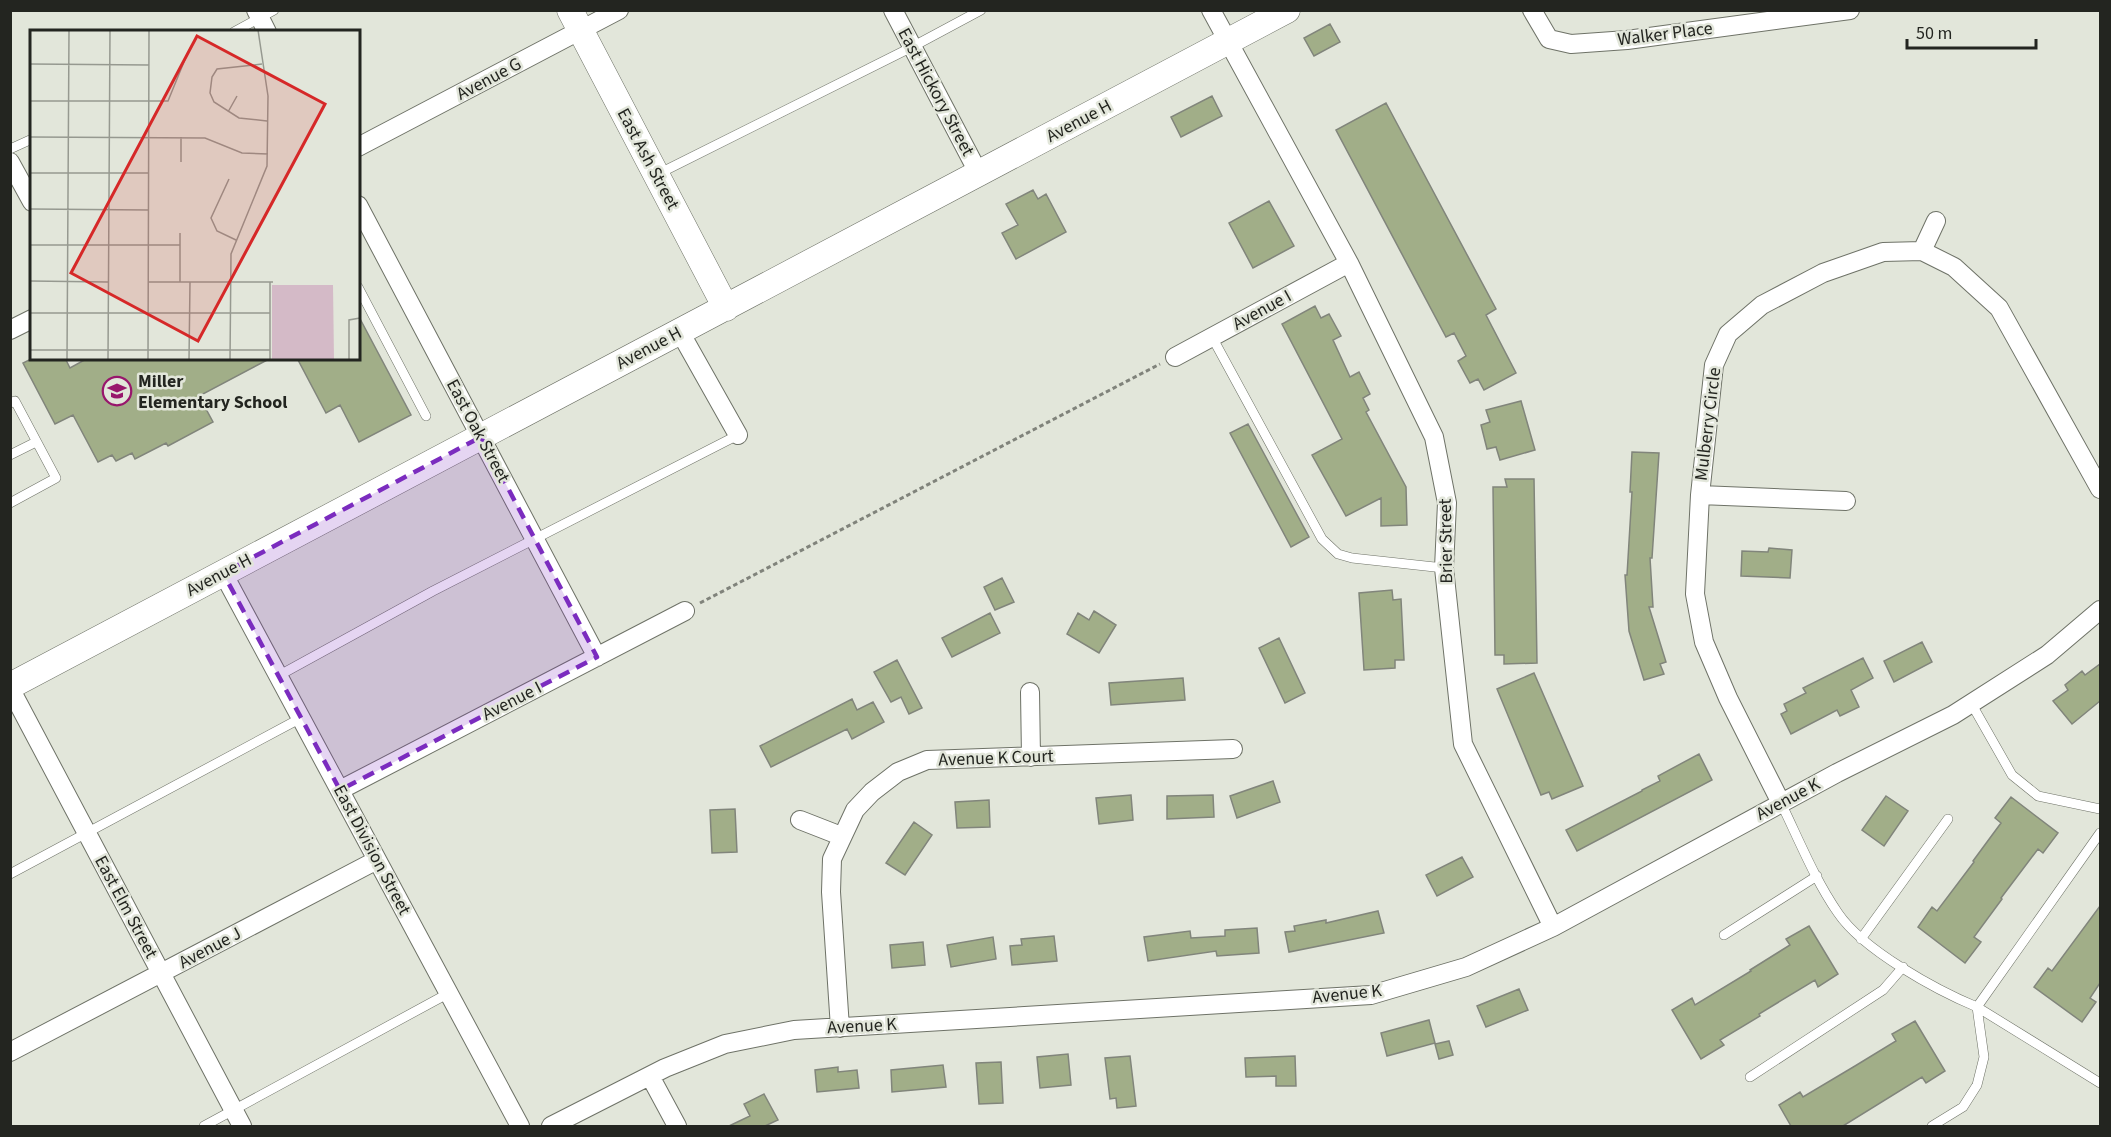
<svg xmlns="http://www.w3.org/2000/svg" width="2111" height="1137" font-family="'Source Sans 3',sans-serif">
	<style>
		.building { fill: #a1ae88; stroke: #81857b; stroke-width: 1.5 }
		.lines { fill: none; stroke-linecap: round; stroke-linejoin: round }
		.lane-casing { stroke: #6e7267; stroke-width: 10 }
		.street-casing { stroke: #6e7267; stroke-width: 20 }
		.secondary-casing { stroke: #6e7267; stroke-width: 27 }
		.path { stroke: #80837b; stroke-width: 3; stroke-dasharray: 4.5 3; stroke-linecap: butt }
		.lane { stroke: #fff; stroke-width: 9 }
		.street { stroke: #fff; stroke-width: 18 }
		.secondary { stroke: #fff; stroke-width: 26 }
		.marked { fill: #7b2cbf; fill-opacity: 0.2; stroke: #7b2cbf; stroke-width: 4.5; stroke-dasharray: 12 8; stroke-linejoin: round }
		.labels { text-anchor: middle; dominant-baseline: central; stroke-width: 5; stroke-linejoin: round; paint-order: stroke }
		.street-label { font-size: 18px; fill: #232520; stroke: #e2e6da }
		.poi-label { font-size: 18px; font-weight: bold; fill: #232520; stroke: #e2e6da; text-anchor: start }
		.inset-road { fill: none; stroke: #969990; stroke-width: 1.5 }
		.view { fill: #d62828; fill-opacity: 0.15; stroke: #d62828; stroke-width: 3 }
		.inset-edge { fill: none; stroke: #232520; stroke-width: 3 }
	</style>
	<rect width="100%" height="100%" fill="#e2e6da"/>
	<path class="building" d="M 1330,24 L 1340,42 L 1314,56 L 1304,38 Z
		M 1212,96 L 1222,116 L 1181,137 L 1171,117 Z
		M 1386,103 L 1496,309 L 1486,315 L 1516,373 L 1484,390 L 1478,379 L 1470,383 L 1458,361 L 1466,356 L 1454,333 L 1446,337 L 1336,130 Z
		M 1033,190 L 1038,199 L 1046,194 L 1066,232 L 1016,259 L 1002,233 L 1018,225 L 1006,204 Z
		M 1269,201 L 1294,246 L 1253,268 L 1229,223 Z
		M 1315,306 L 1321,318 L 1329,314 L 1341,336 L 1333,340 L 1350,377 L 1359,372 L 1370,394 L 1363,398 L 1369,410 L 1366,412 L 1406,487 L 1407,525 L 1381,526 L 1381,498 L 1346,516 L 1312,455 L 1342,439 L 1282,324 Z
		M 358,315 L 411,415 L 359,442 L 340,405 L 326,413 L 297,358 L 358,358 Z
		M 33,358 L 65,358 L 70,368 L 88,358 L 271,358 L 199,396 L 213,422 L 168,446 L 166,443 L 135,459 L 132,453 L 116,461 L 112,455 L 98,462 L 73,415 L 55,424 L 23,363 Z
		M 1521,401 L 1535,450 L 1500,460 L 1496,447 L 1487,449 L 1481,425 L 1490,422 L 1486,410 Z
		M 1248,424 L 1309,537 L 1291,547 L 1230,433 Z
		M 1632,452 L 1659,453 L 1652,558 L 1650,558 L 1653,607 L 1649,607 L 1666,662 L 1660,664 L 1664,674 L 1644,680 L 1629,631 L 1625,575 L 1627,575 L 1632,492 L 1630,492 Z
		M 1505,479 L 1534,479 L 1537,663 L 1504,664 L 1504,655 L 1495,655 L 1493,487 L 1507,487 Z
		M 1769,548 L 1792,550 L 1790,578 L 1741,576 L 1742,551 L 1768,552 Z
		M 1002,578 L 1014,602 L 995,610 L 984,587 Z
		M 1392,590 L 1393,600 L 1401,599 L 1404,660 L 1395,660 L 1395,668 L 1364,670 L 1359,593 Z
		M 1094,611 L 1116,625 L 1099,653 L 1067,634 L 1078,613 L 1089,620 Z
		M 990,613 L 1000,633 L 952,657 L 942,638 Z
		M 1279,638 L 1305,693 L 1285,703 L 1259,648 Z
		M 1922,642 L 1932,662 L 1894,682 L 1884,661 Z
		M 1863,658 L 1873,678 L 1851,690 L 1859,707 L 1840,716 L 1837,710 L 1791,734 L 1781,714 L 1787,711 L 1784,704 L 1806,693 L 1803,688 Z
		M 897,660 L 922,708 L 909,714 L 901,697 L 891,702 L 874,672 Z
		M 2100,664 L 2100,701 L 2072,724 L 2053,701 L 2068,690 L 2065,685 L 2082,671 L 2085,675 Z
		M 1534,673 L 1583,786 L 1552,799 L 1549,792 L 1541,795 L 1497,689 Z
		M 1183,678 L 1185,700 L 1111,705 L 1109,683 Z
		M 852,699 L 857,710 L 873,702 L 884,722 L 852,739 L 847,729 L 771,767 L 760,746 Z
		M 1699,754 L 1712,780 L 1577,851 L 1566,830 L 1642,791 L 1642,790 L 1660,781 L 1658,776 Z
		M 1273,781 L 1280,802 L 1237,818 L 1230,796 Z
		M 1131,795 L 1133,820 L 1099,824 L 1096,798 Z
		M 1213,795 L 1214,817 L 1167,819 L 1167,796 Z
		M 1886,796 L 1908,811 L 1884,846 L 1862,830 Z
		M 2011,797 L 2058,833 L 2043,853 L 2038,849 L 2001,898 L 2002,899 L 1974,937 L 1981,942 L 1965,963 L 1918,927 L 1932,907 L 1937,911 L 1974,862 L 1973,861 L 2001,823 L 1995,818 Z
		M 989,800 L 990,827 L 957,828 L 955,802 Z
		M 735,809 L 737,852 L 712,853 L 710,810 Z
		M 914,822 L 932,835 L 905,875 L 886,863 Z
		M 1462,857 L 1473,877 L 1437,896 L 1426,875 Z
		M 2100,906 L 2100,983 L 2090,998 L 2096,1002 L 2082,1022 L 2034,987 L 2048,968 L 2052,971 Z
		M 1378,911 L 1384,933 L 1289,952 L 1285,932 L 1295,931 L 1294,926 L 1326,920 L 1326,923 Z
		M 1809,926 L 1838,974 L 1818,987 L 1815,980 L 1759,1014 L 1760,1016 L 1720,1040 L 1724,1045 L 1701,1059 L 1672,1010 L 1692,998 L 1695,1005 L 1751,971 L 1750,970 L 1790,945 L 1786,939 Z
		M 1257,928 L 1259,953 L 1217,956 L 1216,951 L 1148,961 L 1144,937 L 1190,931 L 1191,938 L 1225,936 L 1225,930 Z
		M 1054,936 L 1057,961 L 1012,965 L 1010,946 L 1022,945 L 1021,939 Z
		M 993,937 L 996,959 L 951,967 L 947,945 Z
		M 923,942 L 925,965 L 892,968 L 890,945 Z
		M 1519,989 L 1528,1010 L 1486,1027 L 1477,1006 Z
		M 1429,1020 L 1435,1043 L 1387,1056 L 1381,1033 Z
		M 1915,1021 L 1945,1071 L 1926,1083 L 1922,1077 L 1843,1126 L 1791,1126 L 1779,1105 L 1800,1092 L 1803,1097 L 1855,1066 L 1896,1041 L 1892,1034 Z
		M 1449,1041 L 1453,1055 L 1439,1059 L 1435,1044 Z
		M 1068,1054 L 1071,1085 L 1040,1088 L 1037,1057 Z
		M 1130,1056 L 1136,1106 L 1117,1108 L 1116,1098 L 1110,1099 L 1105,1058 Z
		M 1295,1056 L 1296,1086 L 1276,1086 L 1276,1076 L 1246,1077 L 1245,1058 Z
		M 1001,1062 L 1003,1103 L 979,1104 L 976,1063 Z
		M 943,1065 L 946,1087 L 892,1092 L 891,1070 Z
		M 838,1067 L 838,1072 L 857,1070 L 859,1088 L 817,1092 L 815,1070 Z
		M 764,1094 L 778,1120 L 765,1126 L 729,1126 L 750,1116 L 744,1104 Z"/>
	<g class="lines">
		<g class="lane-casing">
			<path id="lane" d="M 234,32 L 274,10
				M 10,149 L 32,139
				M 658,174 L 912,47 L 981,10
				M 358,287 L 426,416
				M 1212,337 L 1322,539 L 1338,554 L 1352,558 L 1444,568
				M 10,403 L 15,401 L 56,478 L 10,503
				M 10,455 L 36,442
				M 278,676 L 433,591 L 738,435
				M 1971,703 L 2012,775 L 2038,796 L 2100,809
				M 1781,803 C 1799,840 1815,880 1838,913 C 1863,950 1936,990 1977,1007 L 2100,1083
				M 10,874 L 301,718
				M 1724,935 L 1817,876
				M 1861,939 L 1948,819
				M 1750,1077 L 1883,990 L 1903,967
				M 204,1126 L 449,993
				M 1932,1126 L 1963,1107 L 1977,1085 L 1984,1057 L 1977,1007 L 2100,833"/>
		</g>
		<g class="street-casing">
			<path id="street" d="M 256,10 L 267,32
				M 893,10 L 979,174
				M 1211,10 L 1349,263 L 1434,437 L 1447,503 L 1444,568 L 1463,744 L 1553,927
				M 1532,10 L 1549,39 L 1571,44 L 1627,40 L 1850,10
				M 358,147 L 619,10
				M 10,162 L 32,202
				M 358,205 L 597,657
				M 1922,251 L 1936,221
				M 10,330 L 32,319
				M 680,332 L 738,435
				M 1175,357 L 1349,263
				M 1700,495 L 1846,501
				M 223,573 L 520,1126
				M 10,688 L 242,1126
				M 1030,692 L 1031,757
				M 340,790 L 685,611
				M 1781,803 L 1728,698 L 1704,642 L 1695,594 L 1700,495 L 1714,365 L 1728,334 L 1762,305 L 1823,273 L 1883,252 L 1922,251 L 1954,267 L 1999,308 L 2100,489
				M 800,820 L 841,836
				M 840,1028 L 831,892 L 832,859 L 855,810 L 872,792 L 898,772 L 927,760 L 1233,749
				M 10,1052 L 377,860
				M 650,1076 L 677,1126
				M 551,1126 L 665,1068 L 725,1044 L 794,1030 L 1371,995 L 1466,967 L 1553,927 L 1837,773 L 1953,715 L 2047,655 L 2100,610"/>
		</g>
		<g class="secondary-casing">
			<path id="secondary" d="M 570,10 L 726,308
				M 10,686 L 1287,10"/>
		</g>
		<path class="path" d="M 700,603 L 1160,364"/>
		<use href="#lane" class="lane"/>
		<use href="#street" class="street"/>
		<use href="#secondary" class="secondary"/>
	</g>
	<path class="marked" d="M 481,437 L 597,657 L 340,790 L 223,573 Z"/>
	<defs>
		<g id="school-ring" transform="scale(1.5)"><circle r="9.5" fill="#e2e6da" stroke="#98166c" stroke-width="1.5"/><path d="M0-5L7-2L0 1L-7-2ZM-4 1L0 2.5L4 1V4Q0 6-4 4Z" fill="#98166c"/></g>
	</defs>
	<g fill-rule="evenodd">
		<use href="#school-ring" x="117" y="391"/>
	</g>
	<g class="labels">
		<g class="street-label">
			<text transform="translate(1665 34) rotate(-7)">Walker Place</text>
			<text transform="translate(489 79) rotate(-28)">Avenue G</text>
			<text transform="translate(936 92) rotate(62)">East Hickory Street</text>
			<text transform="translate(1079 121) rotate(-28)">Avenue H</text>
			<text transform="translate(648 159) rotate(62)">East Ash Street</text>
			<text transform="translate(1262 310) rotate(-29)">Avenue I</text>
			<text transform="translate(649 348) rotate(-28)">Avenue H</text>
			<text transform="translate(1708 424) rotate(-83)">Mulberry Circle</text>
			<text transform="translate(478 431) rotate(62)">East Oak Street</text>
			<text transform="translate(1446 541) rotate(-91)">Brier Street</text>
			<text transform="translate(219 575) rotate(-28)">Avenue H</text>
			<text transform="translate(512 701) rotate(-27)">Avenue I</text>
			<text transform="translate(996 758) rotate(-2)">Avenue K Court</text>
			<text transform="translate(1788 799) rotate(-28)">Avenue K</text>
			<text transform="translate(372 850) rotate(62)">East Division Street</text>
			<text transform="translate(126 907) rotate(62)">East Elm Street</text>
			<text transform="translate(210 948) rotate(-28)">Avenue J</text>
			<text transform="translate(1347 994) rotate(-6)">Avenue K</text>
			<text transform="translate(862 1026) rotate(-3)">Avenue K</text>
		</g>
		<g class="poi-label">
			<text x="138" y="381">Miller<tspan x="138" dy="21">Elementary School</tspan></text>
		</g>
	</g>
	<g transform="translate(30 30)">
		<rect width="330" height="330" fill="#e2e6da"/>
		<path d="M 242,255 L 303,255 L 304,330 L 242,330 Z" fill="#d4bac7"/>
		<path class="inset-road" d="M 0,34 L 119,35M 232,34 L 187,39 L 182,47 L 180,63 L 184,72 L 209,88 L 237,91M 0,71 L 138,71 L 158,22M 198,82 L 207,66M 0,107 L 175,108 L 212,123 L 238,124M 151,107 L 151,132M 0,143 L 119,143M 199,149 L 181,188 L 187,201 L 206,210M 0,179 L 119,180M 0,215 L 150,215M 0,251 L 78,252M 118,252 L 243,252M 150,252 L 150,203M 0,283 L 240,283M 0,320 L 240,320M 37,330 L 39,0M 78,330 L 80,0M 118,330 L 119,0M 159,330 L 160,252M 200,330 L 201,224 L 237,136 L 238,66 L 228,0M 240,330 L 240,252M 319,330 L 319,290 L 330,288"/>
		<path class="view" d="M 167,6 L 295,74 L 168,311 L 41,243 Z"/>
		<rect width="330" height="330" class="inset-edge"/>
	</g>
	<rect width="2111" height="1137" fill="none" stroke="#232520" stroke-width="24"/>
	<path d="M1907 39v9h129v-9" fill="none" stroke="#232520" stroke-width="3"/>
	<text x="1916" y="39" font-size="18" fill="#232520" stroke="#e2e6da" stroke-width="4.5" paint-order="stroke">50 m</text>
</svg>
